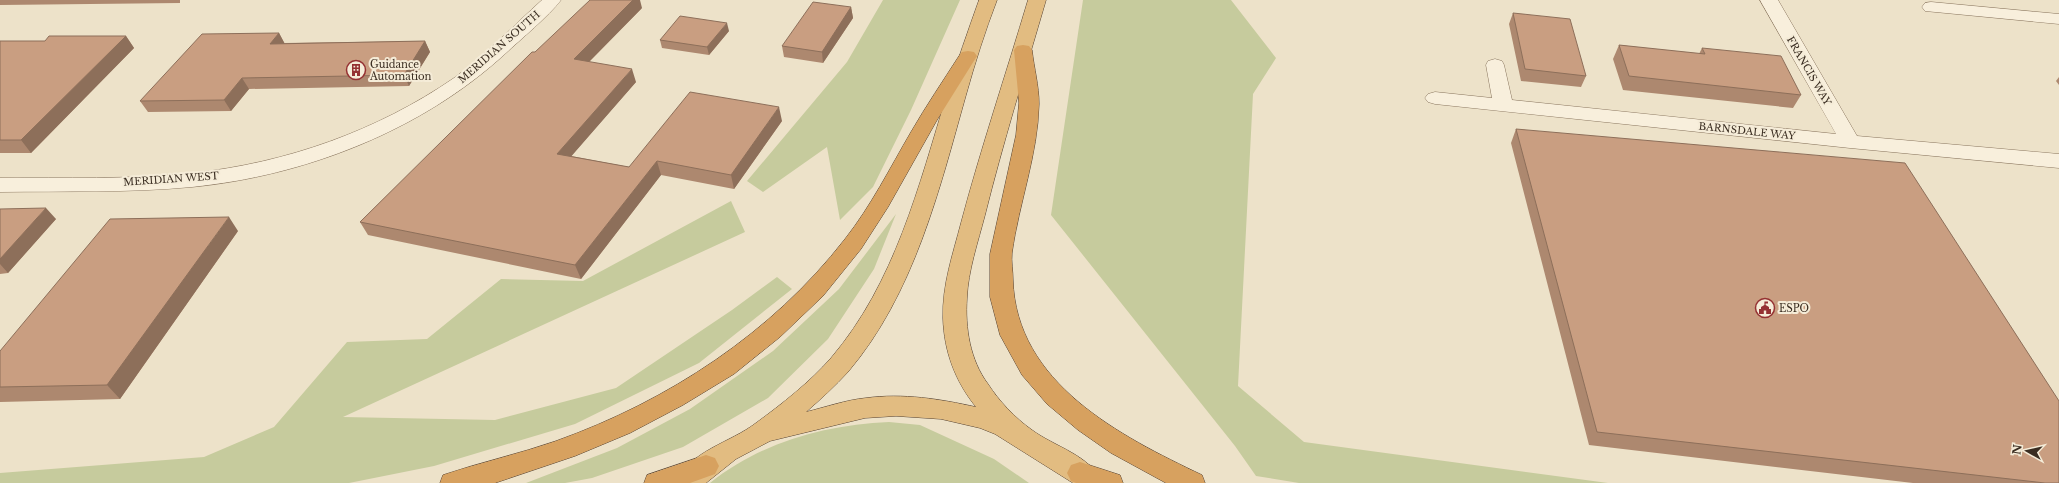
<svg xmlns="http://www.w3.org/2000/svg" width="2059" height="483" font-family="'Libre Baskerville',serif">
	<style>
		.green { fill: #c6cb9d }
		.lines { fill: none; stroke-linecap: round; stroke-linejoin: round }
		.minor-casing { stroke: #89755e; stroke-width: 1 }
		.tertiary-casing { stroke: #89755e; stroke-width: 1 }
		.trunk-casing { stroke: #574332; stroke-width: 1 }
		.motorway-casing { stroke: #574332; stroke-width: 1 }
		.minor { fill: #f8efdc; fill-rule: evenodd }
		.tertiary { fill: #f8efdc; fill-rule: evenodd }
		.trunk { fill: #e2bc81; fill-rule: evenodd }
		.motorway { fill: #d7a15f; fill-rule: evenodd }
		.wall { fill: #ad886f }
		.shaded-wall { fill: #8d6f5a }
		.building { fill: #c99e81; stroke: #8d6f5a }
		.labels { text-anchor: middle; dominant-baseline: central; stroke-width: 4; stroke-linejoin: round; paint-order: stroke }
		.street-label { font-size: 10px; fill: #3a2d21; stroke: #f5ecd8 }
		.poi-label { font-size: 10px; fill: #3a2d21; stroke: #f5ecd8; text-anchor: start }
	</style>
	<rect width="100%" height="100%" fill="#ede2c9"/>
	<path class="green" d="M 883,0 L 960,0 L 911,110 L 873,187 L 840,220 L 827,147 L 763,192 L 747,181 L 847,62 Z
		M 1083,0 L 1231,0 L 1276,58 L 1253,94 L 1238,386 L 1304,442 L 1608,483 L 1299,483 L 1256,476 L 1235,446 L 1051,215 Z
		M 731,201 L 745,232 L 343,417 L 495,420 L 616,388 L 732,310 L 777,277 L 792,289 L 699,363 L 575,424 L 434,466 L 349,483 L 0,483 L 0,473 L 204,457 L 274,427 L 347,342 L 427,339 L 501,279 L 583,281 Z
		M 896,214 L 874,269 L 828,339 L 768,398 L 683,447 L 592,478 L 565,483 L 526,483 L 617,448 L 690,409 L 773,351 L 839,289 Z
		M 889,422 L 920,425 L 994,459 L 1029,483 L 710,483 C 761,442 825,425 889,422 Z"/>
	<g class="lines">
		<g class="minor-casing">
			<path id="minor" d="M 1760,0 L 1778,0 L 1857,136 L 2059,154 L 2059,168 L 1850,148 L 1435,104 L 1428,102 L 1425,98 L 1428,94 L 1435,92 L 1492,98 L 1486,65 L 1488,61 L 1495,59 L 1502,61 L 1504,65 L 1512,100 L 1836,134 Z
				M 1931,2 L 2059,14 L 2059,24 L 1925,11 L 1922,7 L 1925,3 Z"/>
		</g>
		<g class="tertiary-casing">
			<path id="tertiary" d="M 542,0 L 561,0 C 549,16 521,39 505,54 C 421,131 304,176 192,187 C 128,193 64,191 0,192 L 0,178 C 64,177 129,180 193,173 C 286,163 377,131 454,78 C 486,55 513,26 542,0 Z"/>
		</g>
		<g class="trunk-casing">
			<path id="trunk" d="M 979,0 L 997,0 C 985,31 975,63 966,95 C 939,191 914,294 848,372 C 835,386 821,399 806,412 C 826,407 846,400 866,398 C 903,393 940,399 976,407 C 955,381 944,351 943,318 C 942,285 953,254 961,223 C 981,148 1006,74 1028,0 L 1046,0 C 1025,72 1003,143 985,215 C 978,242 968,271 967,298 C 965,328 970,360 988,384 C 999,401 1015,418 1032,430 C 1055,447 1090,455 1103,483 L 1073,483 L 995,434 L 980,428 L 941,419 L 896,416 L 865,418 L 770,441 L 736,459 L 706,483 L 675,483 C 691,450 730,443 756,423 C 782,404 810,382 831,358 C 895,283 919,186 947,94 C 957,62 968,31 979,0 Z"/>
		</g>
		<g class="motorway-casing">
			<path id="motorway" d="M 1023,45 L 1029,46 L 1032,50 C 1034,68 1039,86 1039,104 C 1038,154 1019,203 1012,253 C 1011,261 1013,271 1013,280 C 1016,383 1120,436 1202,475 L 1205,483 L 1166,483 L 1111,453 L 1078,430 L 1047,404 L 1022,375 L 1000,335 L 990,297 L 990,254 L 1016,135 L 1019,103 L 1014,50 L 1017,46 Z
				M 968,51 L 974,52 L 977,56 L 937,120 L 888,207 L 861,249 L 823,296 L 780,337 L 734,374 L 683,405 L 630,433 L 575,456 L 495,483 L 440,483 L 443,475 C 481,462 519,454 556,441 C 668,401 772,333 845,239 C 871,206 890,168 911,132 C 926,106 943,81 959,56 L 962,52 Z
				M 706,455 L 715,458 L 719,466 L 715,474 L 690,483 L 644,483 L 647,475 Z
				M 1080,462 L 1120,475 L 1123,483 L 1076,483 L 1071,481 L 1067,473 L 1071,465 Z"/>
		</g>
		<use href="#minor" class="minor"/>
		<use href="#tertiary" class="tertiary"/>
		<use href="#trunk" class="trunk"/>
		<use href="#motorway" class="motorway"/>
	</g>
	<path class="wall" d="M 0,0 L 180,0 L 180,3 L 0,5 Z
		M 851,7 L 853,18 L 823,63 L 784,57 L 782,46 Z
		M 642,8 L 589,62 L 636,82 L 571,156 L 629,167 L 782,121 L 734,189 L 661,175 L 581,279 L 368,235 L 360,222 L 535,52 Z
		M 1513,13 L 1586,76 L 1581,87 L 1521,81 L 1509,24 Z
		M 729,31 L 709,55 L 662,48 L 660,40 Z
		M 279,33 L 284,43 L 425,41 L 430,52 L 409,86 L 249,89 L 231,111 L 148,112 L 140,101 Z
		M 126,36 L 134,48 L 31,153 L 0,153 L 0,41 L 45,41 Z
		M 1619,45 L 1699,54 L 1702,48 L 1801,95 L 1793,108 L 1623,90 L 1613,59 Z
		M 2059,77 L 2059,85 L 2056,81 Z
		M 1516,129 L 2059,483 L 1913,483 L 1589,445 L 1511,143 Z
		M 0,209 L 56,219 L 8,273 L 0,274 Z
		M 238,231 L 120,399 L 0,402 L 0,351 Z"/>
	<path class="shaded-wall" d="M 633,0 L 640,0 L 642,8 L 579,72 L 574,59 Z
		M 851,7 L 853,18 L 823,63 L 822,52 Z
		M 727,23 L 729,31 L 709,55 L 707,47 Z
		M 279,33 L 285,44 L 270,44 Z
		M 126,36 L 134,48 L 31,153 L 21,140 Z
		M 425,41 L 430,52 L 409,86 L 404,75 Z
		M 632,69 L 636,82 L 562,167 L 557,154 Z
		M 242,78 L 249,89 L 231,111 L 224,100 Z
		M 779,107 L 782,121 L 734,189 L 731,175 Z
		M 657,161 L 661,175 L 581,279 L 575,265 Z
		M 46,208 L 56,219 L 8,273 L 0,264 L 0,259 Z
		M 229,217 L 238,231 L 120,399 L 107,385 Z"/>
	<path class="building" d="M 590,0 L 633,0 L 574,59 L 632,69 L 557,154 L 629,167 L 690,92 L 779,107 L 731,175 L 657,161 L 575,265 L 360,222 L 532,52 L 535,52 Z
		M 813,2 L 851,7 L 822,52 L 782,46 Z
		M 1513,13 L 1570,19 L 1586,76 L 1525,69 Z
		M 680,16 L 727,23 L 707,47 L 660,40 Z
		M 279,33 L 270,44 L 425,41 L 404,75 L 242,78 L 224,100 L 140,101 L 202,34 Z
		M 49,36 L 126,36 L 21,140 L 0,140 L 0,41 L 45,41 Z
		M 1619,45 L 1705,54 L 1702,48 L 1781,56 L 1801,95 L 1629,76 Z
		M 1516,129 L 1905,163 L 2059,401 L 2059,483 L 2045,483 L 1597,432 Z
		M 46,208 L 0,259 L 0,209 Z
		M 229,217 L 107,385 L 0,387 L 0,351 L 110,219 Z"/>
	<defs>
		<g id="building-ring" transform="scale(1)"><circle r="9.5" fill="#f5ecd8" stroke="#953132" stroke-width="1.5"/><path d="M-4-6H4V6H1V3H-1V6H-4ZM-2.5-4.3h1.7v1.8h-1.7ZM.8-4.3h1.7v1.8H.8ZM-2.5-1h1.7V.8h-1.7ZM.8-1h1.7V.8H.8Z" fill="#953132"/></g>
		<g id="civic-ring" transform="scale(1)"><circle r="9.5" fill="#f5ecd8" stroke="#953132" stroke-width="1.5"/><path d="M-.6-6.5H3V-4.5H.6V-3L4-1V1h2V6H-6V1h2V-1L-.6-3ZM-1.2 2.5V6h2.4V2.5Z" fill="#953132"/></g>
	</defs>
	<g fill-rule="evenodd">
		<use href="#building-ring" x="356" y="70"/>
		<use href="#civic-ring" x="1765" y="308"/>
	</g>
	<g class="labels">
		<g class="street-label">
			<text transform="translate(499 47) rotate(-41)">MERIDIAN SOUTH</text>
			<text transform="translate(1809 71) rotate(60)">FRANCIS WAY</text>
			<text transform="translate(1747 131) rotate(6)">BARNSDALE WAY</text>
			<text transform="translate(171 179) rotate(-4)">MERIDIAN WEST</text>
		</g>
		<g class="poi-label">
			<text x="370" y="64">Guidance<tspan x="370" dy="12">Automation</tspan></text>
			<text x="1779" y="308">ESPO</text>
		</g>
	</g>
	<g transform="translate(2027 451) rotate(278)" stroke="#f5ecd8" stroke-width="3" paint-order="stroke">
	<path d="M0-3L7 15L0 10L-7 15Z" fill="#3a2d21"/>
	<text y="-6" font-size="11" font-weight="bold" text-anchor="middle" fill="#3a2d21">N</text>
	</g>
</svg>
